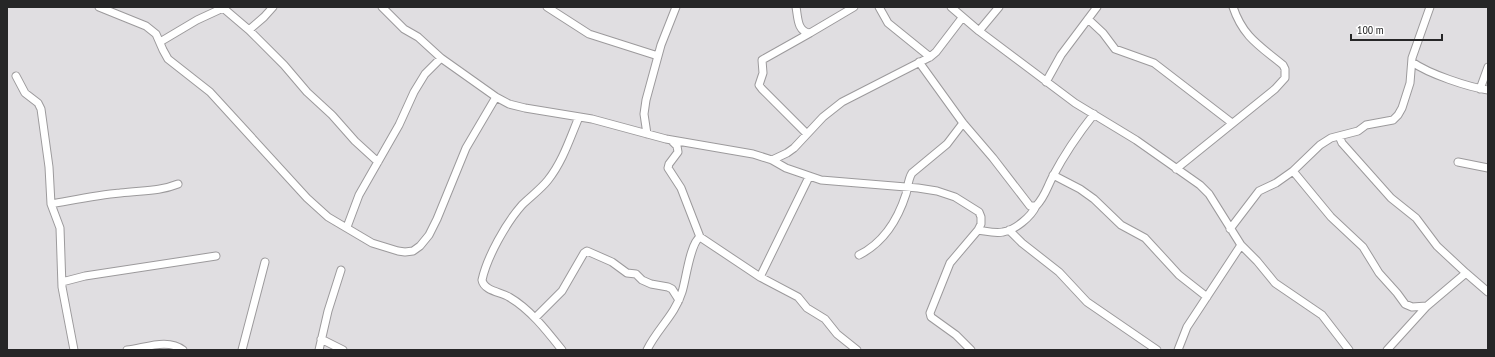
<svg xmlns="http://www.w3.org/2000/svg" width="1495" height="357" font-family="'PT Sans Narrow',sans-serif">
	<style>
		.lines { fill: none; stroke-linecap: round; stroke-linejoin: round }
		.minor-casing { stroke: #9c9a9c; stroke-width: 9 }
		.minor { stroke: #fff; stroke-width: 7 }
	</style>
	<rect width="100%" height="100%" fill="#e0dee1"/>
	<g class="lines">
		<g class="minor-casing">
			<path id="minor" d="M 99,7 L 146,26 L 156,34 L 163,50 L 168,59 L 210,92 L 307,198 L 328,217 L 372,243 L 398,251 L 405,252 L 413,251 L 420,246 L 429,235 L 437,219 L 466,148 L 496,97
				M 222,7 L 249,30 L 284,65 L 307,92 L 332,115 L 355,141 L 378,162
				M 382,7 L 404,29 L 418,37 L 441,58 L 496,97 L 509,104 L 525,108 L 592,119 L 666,139 L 753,154 L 772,160 L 786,168 L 821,180 L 918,188 L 937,191 L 955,197 L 979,212 L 981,217 L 981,224 L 978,230 L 950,263 L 930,313 L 931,317 L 956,335 L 971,350
				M 547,7 L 589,34 L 658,56
				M 796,7 C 798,17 797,32 810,33 L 854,7
				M 879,7 L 888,23 L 930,57
				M 951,7 L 979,31 L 1075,103 L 1136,140 L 1200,185 L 1209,194 L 1241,245 L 1257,261 L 1275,283 L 1322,315 L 1349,350
				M 1088,19 L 1103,33 L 1115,49 L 1154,63 L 1232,123
				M 249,30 L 264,17 L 273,7
				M 979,31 L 999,7
				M 160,42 L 197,20 L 223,8
				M 919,62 L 963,123 L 993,158 L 1030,206 L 1036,206 C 1045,197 1047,187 1053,176 C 1064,155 1079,133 1094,114
				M 1412,62 C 1429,74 1468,87 1488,90
				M 16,76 L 25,93 L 38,103 L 41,109 L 49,167 L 51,204 L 60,228 L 62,287 L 74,350
				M 1046,82 L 1061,55 L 1097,7
				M 1480,89 L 1488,67
				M 647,134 L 644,114 L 646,100 L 661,45 L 676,7
				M 807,134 L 762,89 L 759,85 L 763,73 L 762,60 L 810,33
				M 1339,136 L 1342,143 L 1391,198 L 1416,218 L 1437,246 L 1466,273 L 1488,292
				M 672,141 L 677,146 L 678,152 L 669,164 L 668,168 L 681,188 L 700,237
				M 772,160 L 787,153 L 794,148 L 823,117 L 842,102 L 930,57 L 936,52 L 962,18
				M 1458,162 L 1488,168
				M 1176,169 L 1275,89 L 1285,78 L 1285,69 L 1283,65 C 1260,46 1243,37 1233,7
				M 1293,171 L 1331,217 L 1363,247 L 1379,273 L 1397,293 L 1405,304 L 1412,307 L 1427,306
				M 1053,175 L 1080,189 L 1094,199 L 1121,225 L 1145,238 L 1179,275 L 1207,297
				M 51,204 C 74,200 97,195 120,193 C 141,190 158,192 178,184
				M 347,227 L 359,195 L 399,125 L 414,92 L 425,74 L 441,58
				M 1230,229 L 1259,191 L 1276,183 L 1293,171 L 1320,145 L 1331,138 L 1358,131 L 1366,125 L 1393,120 L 1398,115 L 1402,108 L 1410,83 L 1412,58 L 1430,7
				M 978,230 C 986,231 995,234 1003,232 C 1015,230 1031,217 1036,206
				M 1009,230 L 1022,243 L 1059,272 L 1087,302 L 1157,350
				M 859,255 C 883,243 898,219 906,194 C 908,187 908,179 912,173 L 947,144 L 963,123
				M 760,277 L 809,177
				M 62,282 L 85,276 L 216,256
				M 535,318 L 562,291 L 584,253 L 587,251 L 612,262 L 627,273 L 636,274 L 642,280 L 651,284 L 668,287 L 672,289 L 679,300
				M 321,339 L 343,350
				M 127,350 C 145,348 168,338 183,350
				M 242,350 L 265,262
				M 319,350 L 328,311 L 341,270
				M 562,350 C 547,331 530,309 509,297 C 501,292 484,291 482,280 C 487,257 506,223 522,205 C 530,197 541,189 548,180 C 563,161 570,138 579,117
				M 647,350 C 657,329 675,315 682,292 C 686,280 690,243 700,237 L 760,277 L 798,297 L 807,308 L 825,319 L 837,334 L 857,350
				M 1178,350 L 1187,327 L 1241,245
				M 1387,350 L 1427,306 L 1466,273"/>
		</g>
		<use href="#minor" class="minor"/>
	</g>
	<rect width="1495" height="357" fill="none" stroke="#262627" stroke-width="16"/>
	<path d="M1351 34v6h91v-6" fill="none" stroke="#262627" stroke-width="2"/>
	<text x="1357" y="34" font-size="12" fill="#262627" stroke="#ffffff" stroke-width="3" paint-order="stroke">100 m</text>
</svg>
